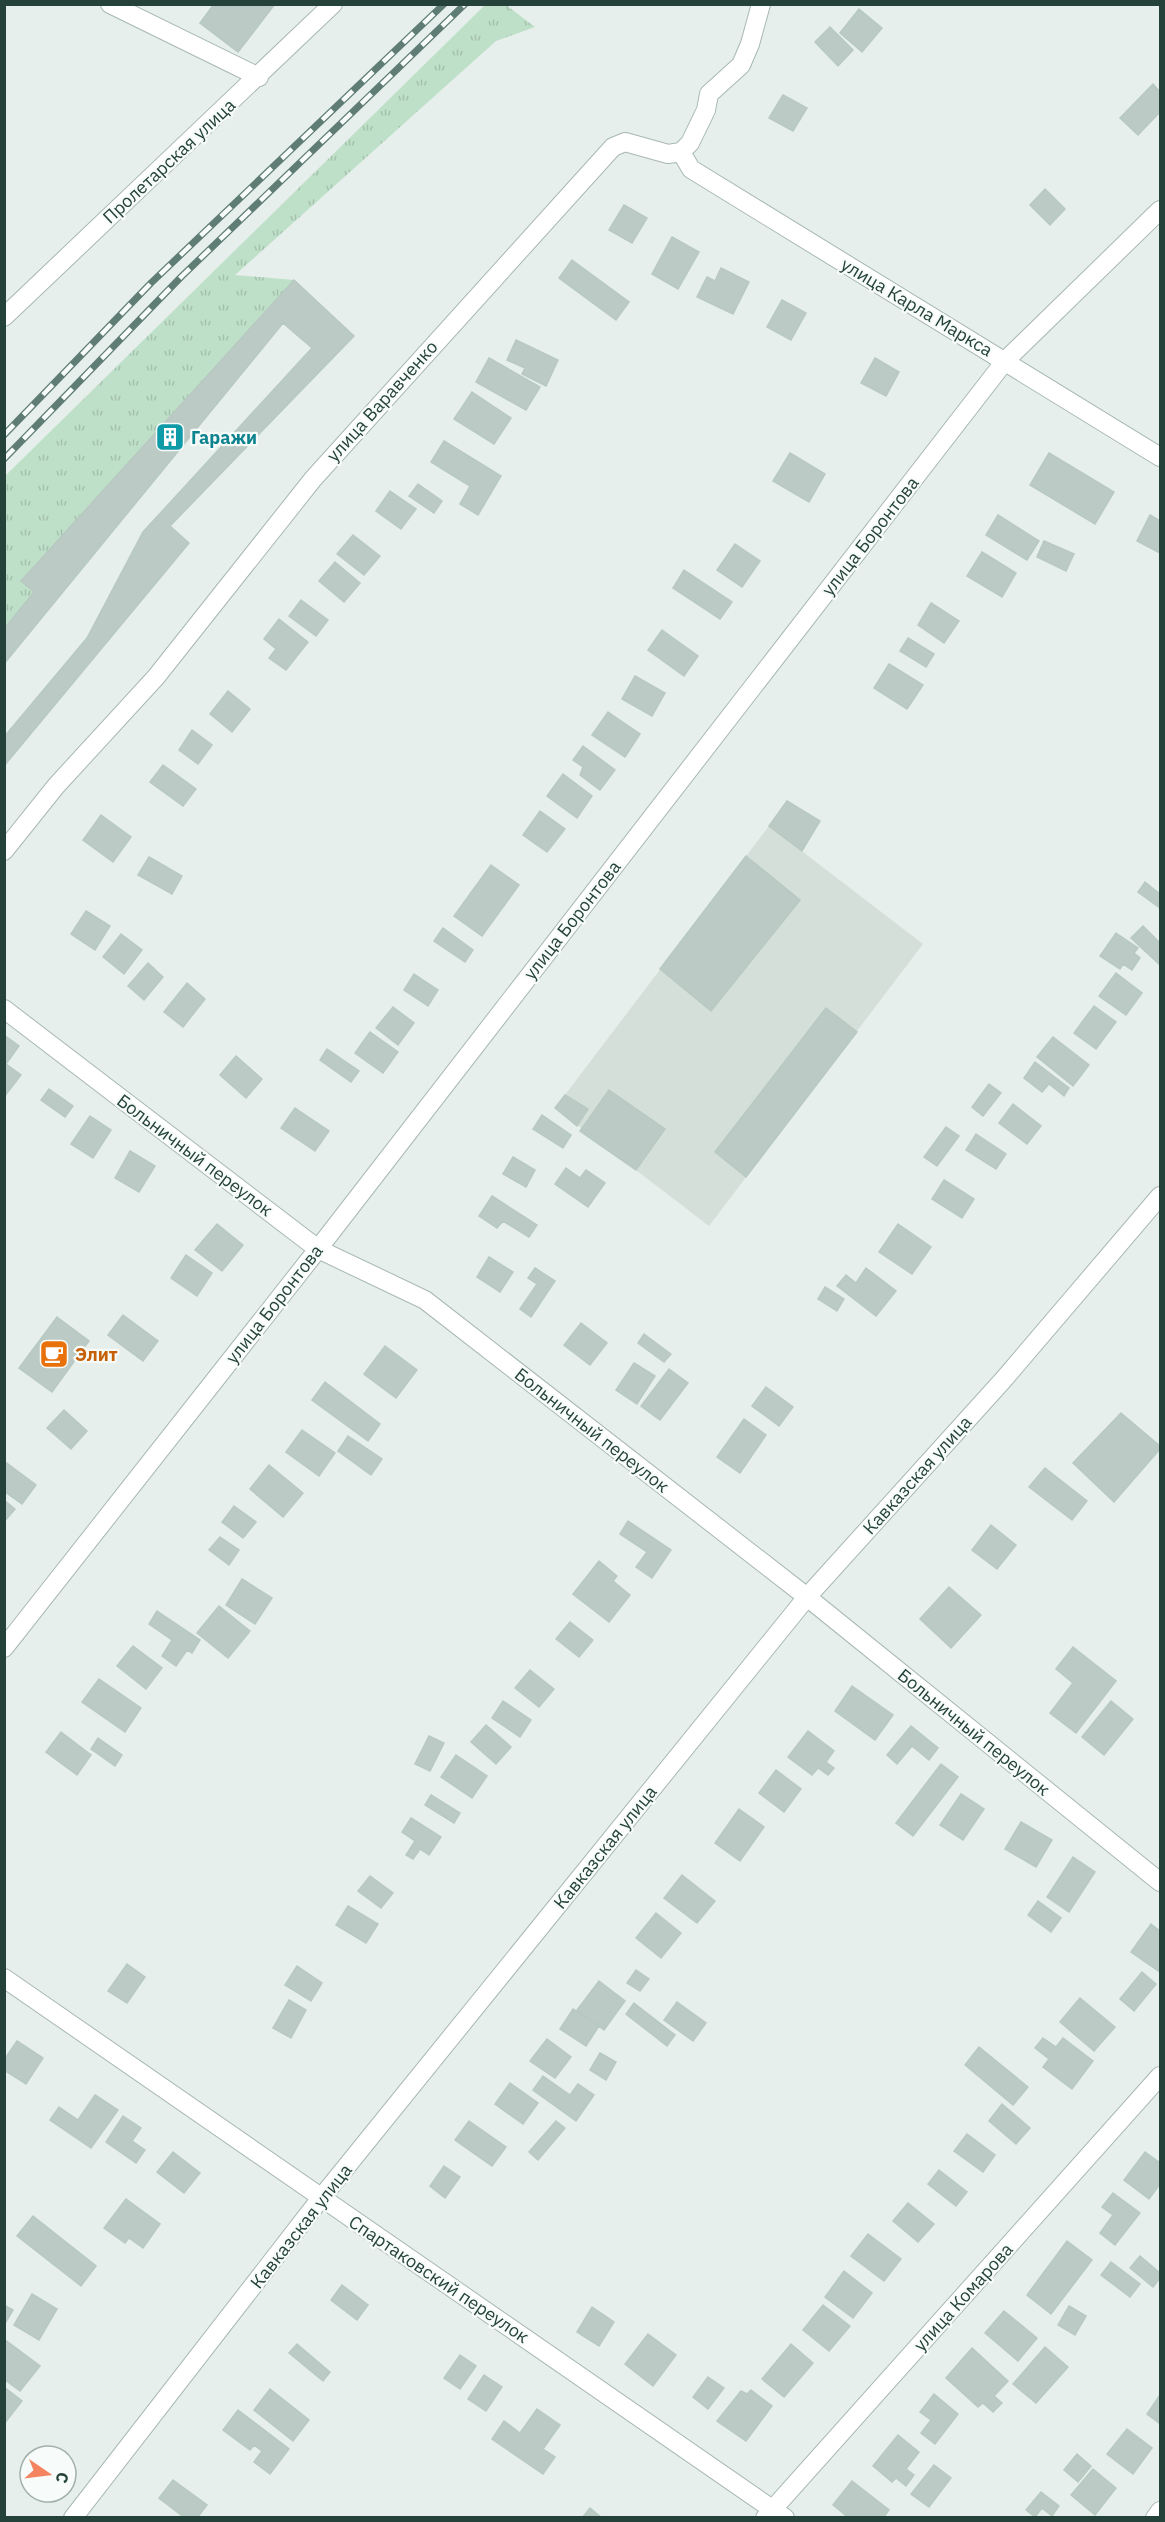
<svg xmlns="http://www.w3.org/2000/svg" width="1165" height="2522" font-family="'IBM Plex Sans',sans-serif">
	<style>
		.built { fill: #d4dfda }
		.grass { fill: url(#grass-tufts) }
		.building { fill: #bbcac4; stroke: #b8c9c2; stroke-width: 1.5 }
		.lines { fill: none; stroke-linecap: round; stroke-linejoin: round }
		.minor-casing { stroke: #a8b8b2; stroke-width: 20 }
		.tertiary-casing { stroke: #a8b8b2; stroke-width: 20 }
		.minor { stroke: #fff; stroke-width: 18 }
		.tertiary { stroke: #fff; stroke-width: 18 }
		.rail-casing { stroke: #5f7d75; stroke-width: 7 }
		.rail { stroke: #f7fbf9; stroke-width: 4.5; stroke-dasharray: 14; stroke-linecap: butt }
		.labels { text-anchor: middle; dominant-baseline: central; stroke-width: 4.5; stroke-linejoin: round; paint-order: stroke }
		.street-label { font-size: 18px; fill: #24423a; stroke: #f7fbf9 }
		.culture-label { font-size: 18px; font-weight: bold; fill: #0d838f; stroke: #f7fbf9; text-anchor: start }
		.food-label { font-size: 18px; font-weight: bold; fill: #c56008; stroke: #f7fbf9; text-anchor: start }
	</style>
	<defs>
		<pattern id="grass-tufts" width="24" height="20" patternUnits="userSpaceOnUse" patternTransform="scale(1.5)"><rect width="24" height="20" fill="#bfe0c8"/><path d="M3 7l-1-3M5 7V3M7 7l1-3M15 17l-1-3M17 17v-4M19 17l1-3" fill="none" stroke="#a4c1ad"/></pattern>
	</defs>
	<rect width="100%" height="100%" fill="#e6efeb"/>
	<path class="built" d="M 769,826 L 923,944 L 709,1226 L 555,1108 Z"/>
	<path class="grass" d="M 485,5 L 506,5 L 535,27 L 496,41 L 235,275 L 294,280 L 22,581 L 34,592 L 5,629 L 4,477 Z"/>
	<path class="building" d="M 214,4 L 275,4 L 238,52 L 200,23 Z
		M 859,9 L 882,28 L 862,52 L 840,33 Z
		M 830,27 L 853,50 L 838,66 L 815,42 Z
		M 1153,84 L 1160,92 L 1160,112 L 1138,135 L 1120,118 Z
		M 783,95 L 807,108 L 793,131 L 769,118 Z
		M 1045,189 L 1065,209 L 1050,225 L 1030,205 Z
		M 624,205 L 647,218 L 632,243 L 609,230 Z
		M 672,237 L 699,252 L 678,289 L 652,274 Z
		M 572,260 L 629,302 L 616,320 L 559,278 Z
		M 721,268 L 749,282 L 733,314 L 697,297 L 707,277 L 715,281 Z
		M 294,280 L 354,336 L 170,526 L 189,543 L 4,766 L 4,737 L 87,638 L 143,532 L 312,348 L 283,323 L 4,664 L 4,629 L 34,592 L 21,581 Z
		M 782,300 L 806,313 L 791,340 L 767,327 Z
		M 516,340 L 558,360 L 546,386 L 522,374 L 525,368 L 507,360 Z
		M 489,358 L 540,387 L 526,410 L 476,382 Z
		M 875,358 L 899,372 L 886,396 L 861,383 Z
		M 472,392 L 511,418 L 494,444 L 454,419 Z
		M 444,441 L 501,476 L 478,515 L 460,504 L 470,486 L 431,462 Z
		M 790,453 L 825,474 L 809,502 L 773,481 Z
		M 1049,453 L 1114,492 L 1095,524 L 1030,485 Z
		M 418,484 L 442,501 L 434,513 L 409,496 Z
		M 390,491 L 416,509 L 401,529 L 376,511 Z
		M 998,515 L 1039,541 L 1027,560 L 986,535 Z
		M 1150,515 L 1160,521 L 1160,553 L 1137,541 Z
		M 353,535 L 380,556 L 364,575 L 337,554 Z
		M 1044,541 L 1074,554 L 1066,571 L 1037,557 Z
		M 735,544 L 760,561 L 742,587 L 717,570 Z
		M 982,552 L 1016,573 L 1002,597 L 967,576 Z
		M 335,562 L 360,583 L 344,602 L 319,581 Z
		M 684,570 L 732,602 L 720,619 L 673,588 Z
		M 301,600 L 328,620 L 316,636 L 289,616 Z
		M 931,603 L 959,621 L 944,643 L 918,625 Z
		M 279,619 L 308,642 L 286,670 L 269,658 L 276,649 L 264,639 Z
		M 662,630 L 698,656 L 684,676 L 648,650 Z
		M 908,638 L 934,654 L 926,667 L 900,651 Z
		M 889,664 L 923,685 L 907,709 L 874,688 Z
		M 635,676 L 665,693 L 652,716 L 622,699 Z
		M 228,691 L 250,709 L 232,732 L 210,714 Z
		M 608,712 L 640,734 L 625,757 L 592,735 Z
		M 192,730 L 212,745 L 198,764 L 179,750 Z
		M 583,746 L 615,770 L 600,790 L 580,775 L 583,767 L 573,760 Z
		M 163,765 L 196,789 L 183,806 L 150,782 Z
		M 563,774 L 592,796 L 577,818 L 547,796 Z
		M 787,801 L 820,821 L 802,851 L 769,826 Z
		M 540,811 L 565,829 L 547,852 L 523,835 Z
		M 101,815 L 131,837 L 113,862 L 83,840 Z
		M 746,856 L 800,900 L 711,1011 L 660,969 Z
		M 149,857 L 182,876 L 172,894 L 138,875 Z
		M 491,865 L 519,885 L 482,936 L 454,916 Z
		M 1145,882 L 1160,894 L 1160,908 L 1138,892 Z
		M 86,911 L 110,926 L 95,950 L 71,934 Z
		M 1143,926 L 1160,943 L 1160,965 L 1131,938 Z
		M 443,928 L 473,950 L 465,962 L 434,941 Z
		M 1116,933 L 1138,948 L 1134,953 L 1140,958 L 1132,970 L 1123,964 L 1120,969 L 1100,956 Z
		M 121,934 L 142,950 L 124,974 L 103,957 Z
		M 148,963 L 163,977 L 144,1000 L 128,986 Z
		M 1116,973 L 1142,993 L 1126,1015 L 1099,996 Z
		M 414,974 L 438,990 L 428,1006 L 404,990 Z
		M 187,983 L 205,999 L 183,1027 L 164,1012 Z
		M 1094,1006 L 1116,1022 L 1096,1049 L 1074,1033 Z
		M 393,1007 L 414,1023 L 398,1045 L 376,1028 Z
		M 826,1008 L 857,1032 L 746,1177 L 715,1152 Z
		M 370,1032 L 398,1052 L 383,1073 L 355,1053 Z
		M 4,1035 L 19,1046 L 6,1064 L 21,1075 L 4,1097 Z
		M 1053,1037 L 1089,1065 L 1073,1086 L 1037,1057 Z
		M 327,1049 L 359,1071 L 351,1082 L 320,1060 Z
		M 236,1056 L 262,1079 L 246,1098 L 220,1075 Z
		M 1035,1062 L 1069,1088 L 1064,1096 L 1049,1084 L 1042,1092 L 1024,1078 Z
		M 989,1084 L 1001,1093 L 983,1116 L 972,1107 Z
		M 49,1089 L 73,1106 L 65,1117 L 41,1100 Z
		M 609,1090 L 665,1129 L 636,1170 L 580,1131 Z
		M 565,1095 L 588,1109 L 577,1126 L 555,1108 Z
		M 1013,1104 L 1041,1126 L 1027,1144 L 999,1123 Z
		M 295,1108 L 329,1131 L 315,1151 L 281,1128 Z
		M 542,1115 L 571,1135 L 563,1148 L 533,1129 Z
		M 90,1116 L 111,1130 L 93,1158 L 71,1144 Z
		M 946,1127 L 959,1136 L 937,1166 L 924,1157 Z
		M 976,1134 L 1006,1154 L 996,1169 L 966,1150 Z
		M 130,1151 L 155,1166 L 139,1192 L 115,1178 Z
		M 513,1157 L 535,1170 L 526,1187 L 503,1174 Z
		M 566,1168 L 580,1178 L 586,1170 L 605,1183 L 588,1207 L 555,1184 Z
		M 944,1180 L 974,1199 L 962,1218 L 932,1199 Z
		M 492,1196 L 537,1225 L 529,1237 L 503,1221 L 497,1228 L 479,1216 Z
		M 217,1224 L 243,1245 L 222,1271 L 195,1250 Z
		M 898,1224 L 931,1247 L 912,1274 L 879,1252 Z
		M 186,1255 L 212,1273 L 197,1296 L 171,1278 Z
		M 489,1257 L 513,1272 L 500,1292 L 477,1277 Z
		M 535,1268 L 555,1281 L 531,1317 L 520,1309 L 537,1284 L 528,1278 Z
		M 866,1268 L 896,1291 L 876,1316 L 837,1286 L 846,1275 L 856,1283 Z
		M 825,1287 L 844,1299 L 837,1311 L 818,1299 Z
		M 123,1315 L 158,1341 L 143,1361 L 108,1335 Z
		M 57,1317 L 89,1341 L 52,1392 L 19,1368 Z
		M 581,1323 L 607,1343 L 590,1365 L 564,1345 Z
		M 644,1334 L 671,1354 L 664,1362 L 638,1343 Z
		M 385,1346 L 417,1370 L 396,1398 L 364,1374 Z
		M 634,1363 L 655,1376 L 637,1404 L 616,1390 Z
		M 669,1369 L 688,1383 L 660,1420 L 641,1406 Z
		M 325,1382 L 380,1424 L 368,1441 L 312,1400 Z
		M 766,1387 L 793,1407 L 779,1426 L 752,1406 Z
		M 64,1410 L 87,1431 L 71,1449 L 47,1428 Z
		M 1121,1413 L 1160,1446 L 1160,1449 L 1114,1502 L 1073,1463 Z
		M 744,1419 L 766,1435 L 740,1473 L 717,1457 Z
		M 302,1430 L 335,1453 L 319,1476 L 286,1452 Z
		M 348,1436 L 382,1459 L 371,1475 L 338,1451 Z
		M 4,1461 L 36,1485 L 22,1504 L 4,1491 Z
		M 269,1465 L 303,1493 L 283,1517 L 250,1489 Z
		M 1045,1468 L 1087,1501 L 1072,1520 L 1029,1487 Z
		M 4,1500 L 15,1509 L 4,1522 Z
		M 234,1506 L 256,1522 L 243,1538 L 222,1522 Z
		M 628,1521 L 671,1550 L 652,1578 L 636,1567 L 647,1552 L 620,1534 Z
		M 991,1525 L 1016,1545 L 997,1569 L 972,1550 Z
		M 220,1537 L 239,1550 L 229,1565 L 209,1550 Z
		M 599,1561 L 617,1576 L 613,1581 L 630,1595 L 609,1622 L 573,1594 Z
		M 242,1579 L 272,1598 L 255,1624 L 226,1605 Z
		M 949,1587 L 981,1615 L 951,1648 L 920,1619 Z
		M 219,1606 L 250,1631 L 228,1658 L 197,1633 Z
		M 157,1611 L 200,1640 L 192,1653 L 187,1650 L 176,1666 L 162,1656 L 172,1640 L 149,1624 Z
		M 570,1622 L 593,1640 L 579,1657 L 556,1639 Z
		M 133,1646 L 162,1668 L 146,1689 L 117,1666 Z
		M 1073,1647 L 1116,1681 L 1076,1733 L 1050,1713 L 1073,1683 L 1056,1669 Z
		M 530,1670 L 554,1689 L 539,1707 L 515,1688 Z
		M 99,1679 L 141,1708 L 125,1732 L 82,1702 Z
		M 852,1686 L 893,1715 L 875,1740 L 835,1711 Z
		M 503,1701 L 531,1720 L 520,1737 L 492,1718 Z
		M 1111,1701 L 1133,1719 L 1104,1755 L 1082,1737 Z
		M 486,1725 L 511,1747 L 496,1764 L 471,1742 Z
		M 911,1726 L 938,1748 L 929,1760 L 912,1746 L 897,1764 L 887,1755 Z
		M 808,1731 L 834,1751 L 826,1762 L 834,1768 L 828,1775 L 818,1768 L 812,1775 L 788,1757 Z
		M 61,1732 L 91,1755 L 77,1775 L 46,1752 Z
		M 429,1736 L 444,1743 L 430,1771 L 415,1764 Z
		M 98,1738 L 122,1755 L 115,1766 L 91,1749 Z
		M 456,1755 L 487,1776 L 472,1798 L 441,1777 Z
		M 941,1764 L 958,1777 L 913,1836 L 896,1823 Z
		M 776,1770 L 801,1789 L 784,1812 L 759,1793 Z
		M 961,1794 L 984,1809 L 963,1840 L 940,1825 Z
		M 431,1795 L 460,1813 L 454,1823 L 425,1805 Z
		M 739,1809 L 764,1827 L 740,1861 L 715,1843 Z
		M 411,1818 L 441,1837 L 429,1855 L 420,1849 L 413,1859 L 406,1855 L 415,1841 L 402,1832 Z
		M 1021,1822 L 1052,1840 L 1036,1867 L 1005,1849 Z
		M 1073,1857 L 1095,1872 L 1069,1912 L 1047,1897 Z
		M 682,1875 L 715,1901 L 697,1923 L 664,1898 Z
		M 370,1876 L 393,1893 L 381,1908 L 358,1891 Z
		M 1038,1901 L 1061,1918 L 1051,1932 L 1028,1915 Z
		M 348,1906 L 378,1924 L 366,1943 L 336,1925 Z
		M 656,1913 L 681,1933 L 661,1958 L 636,1938 Z
		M 1151,1924 L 1160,1931 L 1160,1972 L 1131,1952 Z
		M 127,1964 L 145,1977 L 127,2003 L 108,1991 Z
		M 297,1966 L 322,1983 L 311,2001 L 285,1985 Z
		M 636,1970 L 649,1979 L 640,1991 L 627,1983 Z
		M 1142,1972 L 1156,1984 L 1134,2011 L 1120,1999 Z
		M 599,1981 L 625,2001 L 604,2030 L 577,2010 Z
		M 1080,1998 L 1115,2027 L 1094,2051 L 1060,2022 Z
		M 289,2000 L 306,2010 L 291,2038 L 273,2028 Z
		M 677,2002 L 706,2023 L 693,2041 L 664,2020 Z
		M 634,2003 L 675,2035 L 667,2046 L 626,2014 Z
		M 573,2009 L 599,2026 L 586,2046 L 560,2029 Z
		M 1043,2038 L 1056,2047 L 1063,2038 L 1093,2061 L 1072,2089 L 1043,2067 L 1049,2059 L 1035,2048 Z
		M 547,2039 L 571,2057 L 555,2078 L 530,2061 Z
		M 17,2041 L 43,2058 L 26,2084 L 4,2070 L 4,2060 Z
		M 979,2047 L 1028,2087 L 1013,2105 L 965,2065 Z
		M 600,2053 L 616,2062 L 606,2080 L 590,2070 Z
		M 543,2076 L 570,2095 L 578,2084 L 594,2095 L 576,2121 L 533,2090 Z
		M 510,2083 L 538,2103 L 523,2124 L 495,2104 Z
		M 95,2095 L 118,2110 L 91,2148 L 50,2120 L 59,2107 L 78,2120 Z
		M 1002,2104 L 1030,2128 L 1016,2144 L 989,2121 Z
		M 123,2116 L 141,2128 L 132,2141 L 145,2150 L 136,2163 L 106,2142 Z
		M 469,2121 L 506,2147 L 492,2166 L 455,2140 Z
		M 556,2121 L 565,2128 L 538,2160 L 529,2152 Z
		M 967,2134 L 995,2155 L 983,2172 L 954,2151 Z
		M 173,2152 L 200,2173 L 184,2193 L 157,2172 Z
		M 1145,2152 L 1160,2163 L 1160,2184 L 1149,2199 L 1124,2180 Z
		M 444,2166 L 460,2177 L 445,2198 L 430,2186 Z
		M 939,2170 L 967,2192 L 956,2206 L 928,2184 Z
		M 1113,2193 L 1140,2213 L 1115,2245 L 1100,2233 L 1113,2215 L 1102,2207 Z
		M 126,2199 L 160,2224 L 143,2248 L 129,2238 L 125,2243 L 104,2228 Z
		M 908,2203 L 934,2224 L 918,2242 L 893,2221 Z
		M 33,2216 L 96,2266 L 81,2286 L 17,2236 Z
		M 868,2234 L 901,2259 L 884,2281 L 851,2256 Z
		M 1067,2241 L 1092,2260 L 1051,2314 L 1027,2295 Z
		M 1140,2256 L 1160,2273 L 1160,2278 L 1153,2287 L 1130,2268 Z
		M 1111,2262 L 1140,2284 L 1130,2297 L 1101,2275 Z
		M 844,2271 L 872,2293 L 853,2318 L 825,2297 Z
		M 342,2285 L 368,2305 L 357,2320 L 331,2300 Z
		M 32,2294 L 57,2309 L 39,2340 L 14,2325 Z
		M 4,2305 L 13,2310 L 6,2322 L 4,2321 Z
		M 823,2305 L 850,2326 L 829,2351 L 803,2330 Z
		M 1069,2306 L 1086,2316 L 1075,2335 L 1058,2325 Z
		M 592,2307 L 614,2322 L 599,2346 L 577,2332 Z
		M 1004,2311 L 1037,2338 L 1018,2361 L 985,2333 Z
		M 648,2334 L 676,2355 L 653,2386 L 625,2364 Z
		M 4,2339 L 40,2366 L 20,2391 L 4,2379 Z
		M 297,2344 L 330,2372 L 323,2381 L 289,2353 Z
		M 791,2344 L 813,2363 L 784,2397 L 762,2379 Z
		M 1045,2347 L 1068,2367 L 1036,2403 L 1013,2384 Z
		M 972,2348 L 1008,2381 L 994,2396 L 1002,2403 L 993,2412 L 983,2403 L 978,2407 L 946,2378 Z
		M 460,2355 L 476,2366 L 460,2389 L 444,2378 Z
		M 484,2375 L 502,2387 L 486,2411 L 468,2399 Z
		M 708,2377 L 724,2388 L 708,2409 L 693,2397 Z
		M 4,2387 L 22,2401 L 4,2424 Z
		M 270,2389 L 309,2420 L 293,2441 L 254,2410 Z
		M 751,2390 L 772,2406 L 746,2441 L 717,2421 L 741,2391 L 747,2394 Z
		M 934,2394 L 958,2414 L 935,2444 L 921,2433 L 931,2420 L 920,2412 Z
		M 1160,2395 L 1160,2422 L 1159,2423 L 1147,2414 Z
		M 537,2409 L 560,2425 L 543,2449 L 555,2457 L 543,2474 L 492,2439 L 504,2421 L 520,2433 Z
		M 238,2410 L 289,2449 L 270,2474 L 254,2462 L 262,2451 L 254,2445 L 250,2450 L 223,2430 Z
		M 1127,2429 L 1152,2448 L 1133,2474 L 1107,2454 Z
		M 898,2435 L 919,2452 L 906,2469 L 914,2475 L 906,2486 L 896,2478 L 892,2482 L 873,2466 Z
		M 1077,2454 L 1091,2466 L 1078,2482 L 1064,2470 Z
		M 934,2465 L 951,2478 L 929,2507 L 911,2494 Z
		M 1093,2469 L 1116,2488 L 1095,2515 L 1071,2495 Z
		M 173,2480 L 207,2505 L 197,2518 L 185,2518 L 159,2498 Z
		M 852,2481 L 889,2510 L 883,2518 L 849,2518 L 833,2505 Z
		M 1041,2492 L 1059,2506 L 1052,2516 L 1042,2508 L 1035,2517 L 1026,2510 Z
		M 590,2508 L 602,2518 L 582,2518 Z"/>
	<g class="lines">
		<g class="minor-casing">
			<path id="minor" d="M 681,152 L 691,169 L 1160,457
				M 4,851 L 56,786 L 156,677 L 313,479 L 613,147 L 625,142 L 668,154 L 681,152 L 690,143 L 706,110 L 709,94 L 741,65 L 750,44 L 761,4
				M 4,1009 L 318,1249 L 425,1300 L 807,1597 L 1160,1882
				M 4,1648 L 318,1249 L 1005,361 L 1160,210
				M 4,1978 L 785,2518
				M 765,2518 L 1160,2076
				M 1155,2518 L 1160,2511"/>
		</g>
		<g class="tertiary-casing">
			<path id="tertiary" d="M 110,4 L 259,77
				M 4,317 L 333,4
				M 73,2518 L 321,2198 L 807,1597 L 1004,1379 L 1160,1196"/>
		</g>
		<use href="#minor" class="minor"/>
		<use href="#tertiary" class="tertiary"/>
		<g class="rail-casing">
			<path id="rail" d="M 4,435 L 151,283 L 444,4
				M 4,459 L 182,276 L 465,4"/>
		</g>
		<use href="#rail" class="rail"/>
	</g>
	<defs>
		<g id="building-square" transform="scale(1.5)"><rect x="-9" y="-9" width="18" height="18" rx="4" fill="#0f9aa8" stroke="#f7fbf9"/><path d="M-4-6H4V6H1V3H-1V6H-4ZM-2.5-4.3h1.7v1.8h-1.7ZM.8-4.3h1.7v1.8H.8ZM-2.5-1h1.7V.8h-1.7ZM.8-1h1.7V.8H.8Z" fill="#fff"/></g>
		<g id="cafe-square" transform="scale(1.5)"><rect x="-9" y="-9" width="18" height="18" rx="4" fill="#e8710a" stroke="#f7fbf9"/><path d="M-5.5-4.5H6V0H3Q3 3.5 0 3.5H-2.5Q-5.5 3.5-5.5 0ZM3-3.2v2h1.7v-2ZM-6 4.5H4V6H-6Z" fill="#fff"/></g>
	</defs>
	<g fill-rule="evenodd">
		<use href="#building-square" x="170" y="437"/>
		<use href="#cafe-square" x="54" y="1354"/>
	</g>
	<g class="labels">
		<g class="street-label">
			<text transform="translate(169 161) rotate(-43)">Пролетарская улица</text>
			<text transform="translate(917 307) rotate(31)">улица Карла Маркса</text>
			<text transform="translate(382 401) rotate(-48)">улица Варавченко</text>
			<text transform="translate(870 536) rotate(-52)">улица Боронтова</text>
			<text transform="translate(572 920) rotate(-52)">улица Боронтова</text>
			<text transform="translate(195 1155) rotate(37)">Больничный переулок</text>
			<text transform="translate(274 1304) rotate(-52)">улица Боронтова</text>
			<text transform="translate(592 1430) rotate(38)">Больничный переулок</text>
			<text transform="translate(917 1475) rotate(-48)">Кавказская улица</text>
			<text transform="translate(974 1732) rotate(39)">Больничный переулок</text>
			<text transform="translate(605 1847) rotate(-51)">Кавказская улица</text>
			<text transform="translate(301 2226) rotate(-52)">Кавказская улица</text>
			<text transform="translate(439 2279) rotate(34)">Спартаковский переулок</text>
			<text transform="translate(963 2297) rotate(-48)">улица Комарова</text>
		</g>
		<g class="culture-label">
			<text x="191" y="437">Гаражи</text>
		</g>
		<g class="food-label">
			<text x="75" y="1354">Элит</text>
		</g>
	</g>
	<rect width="1165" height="2522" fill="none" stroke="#24423a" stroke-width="12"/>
	<g transform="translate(48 2474) rotate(104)"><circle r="28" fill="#f7fbf9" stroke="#a3b1ad" stroke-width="1.5"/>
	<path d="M0-4.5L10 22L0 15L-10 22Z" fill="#f4845f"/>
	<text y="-9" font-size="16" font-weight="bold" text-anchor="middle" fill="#24423a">С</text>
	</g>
</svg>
